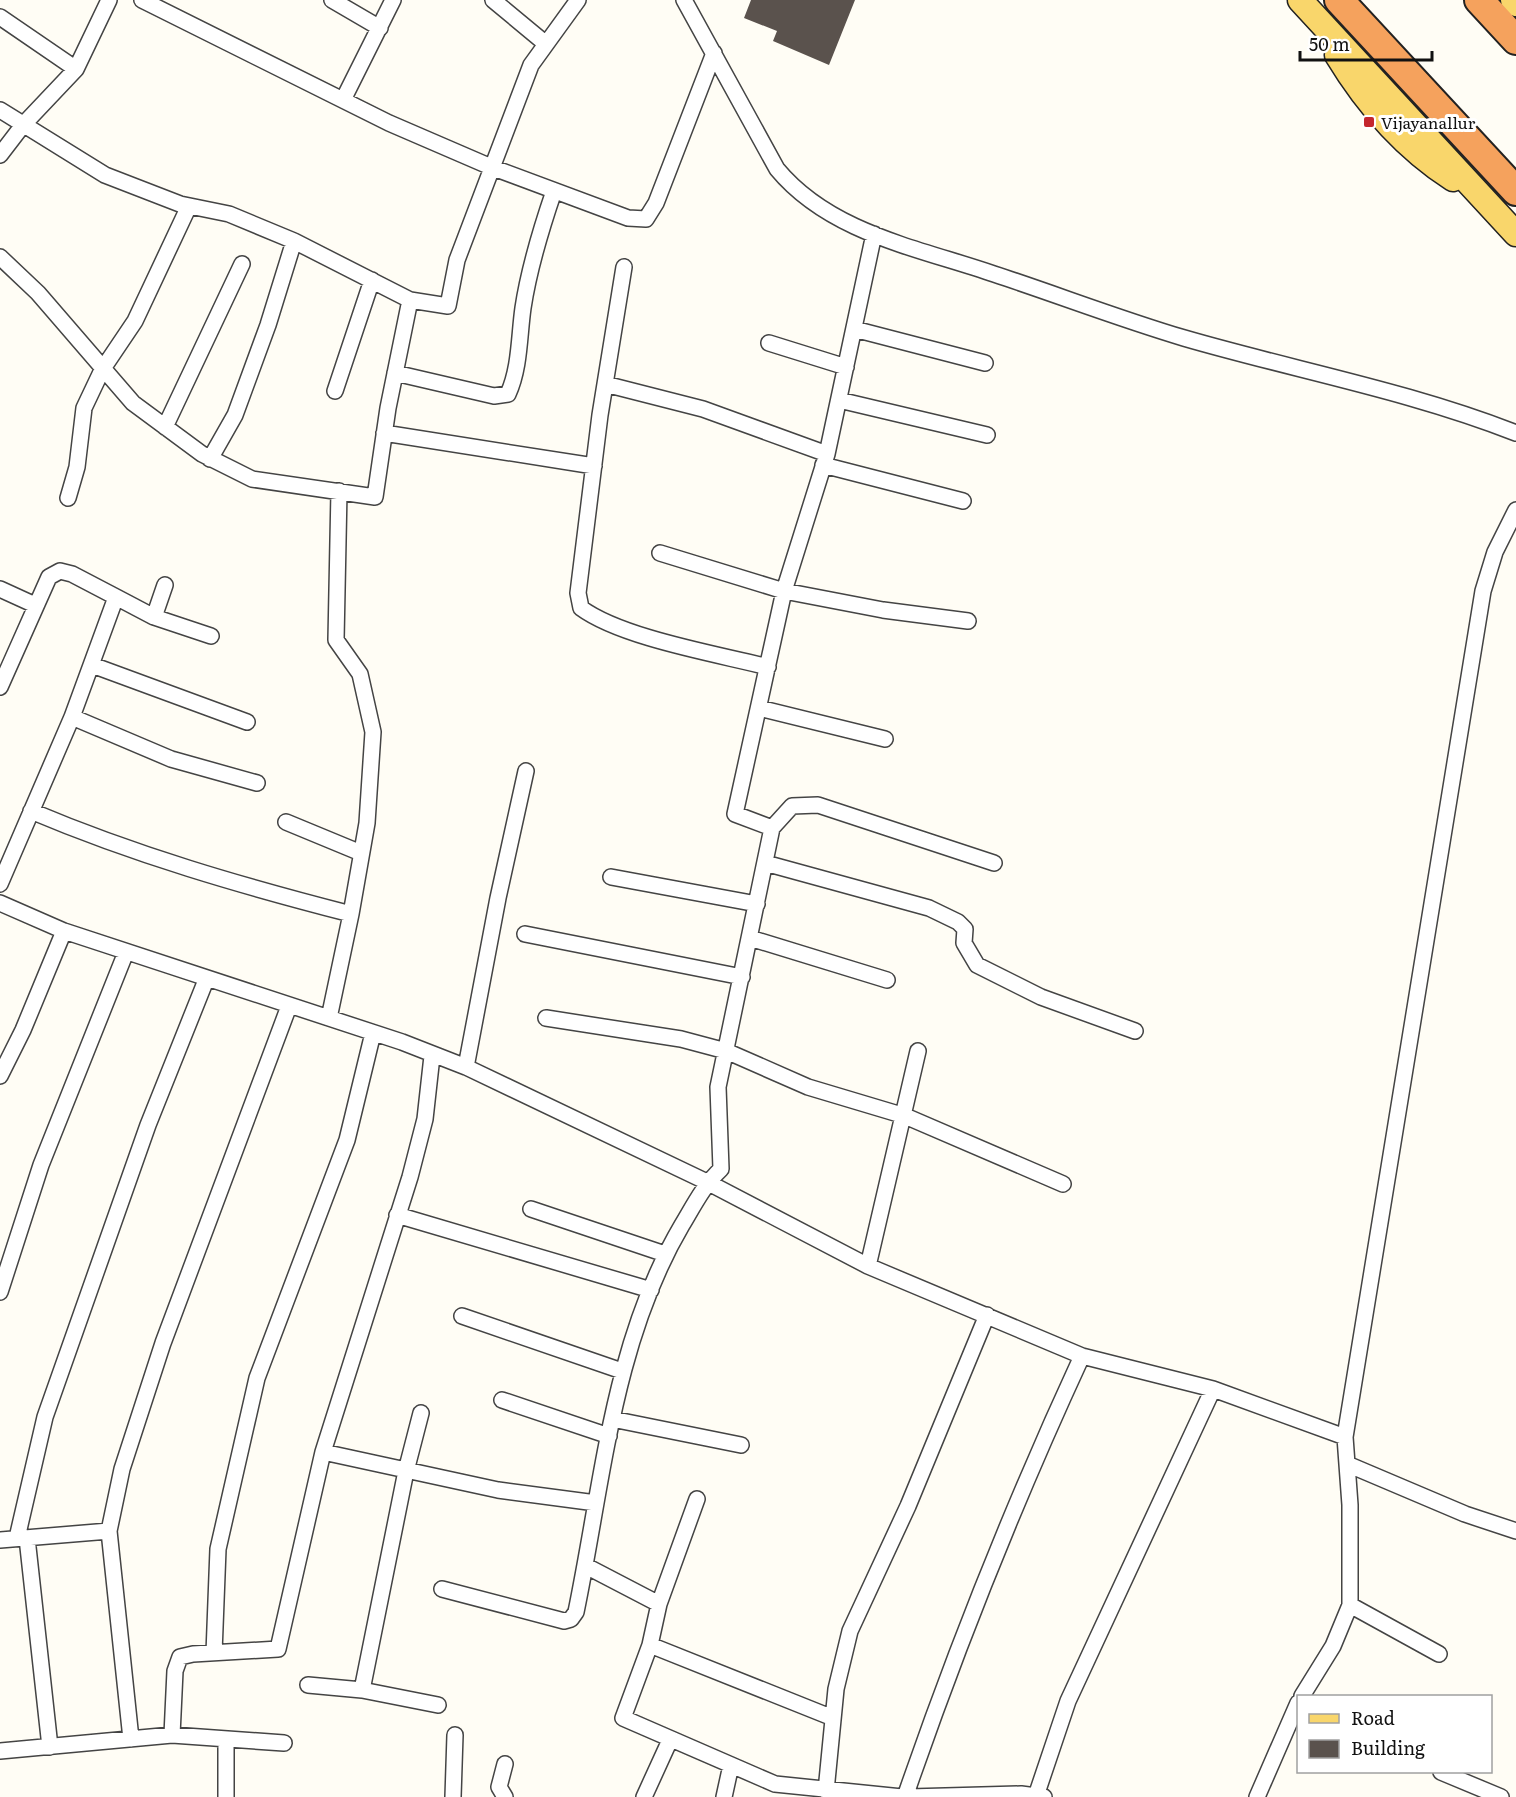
<svg xmlns="http://www.w3.org/2000/svg" width="1516" height="1797" font-family="Literata,serif">
	<style>
		.building { fill: #5a524d }
		.lines { fill: none; stroke-linecap: round; stroke-linejoin: round }
		.street-casing { stroke: #444; stroke-width: 18 }
		.primary-casing { stroke: #222; stroke-width: 27 }
		.highway-casing { stroke: #222; stroke-width: 32 }
		.street { stroke: #fff; stroke-width: 15 }
		.primary { stroke: #f9d66b; stroke-width: 24 }
		.highway { stroke: #f5a25d; stroke-width: 28 }
		.poi-dot { fill: #c4262e; stroke: #fff; stroke-width: 2 }
		.labels { text-anchor: middle; dominant-baseline: central; stroke-width: 6; stroke-linejoin: round; paint-order: stroke }
		.poi-label { font-size: 16px; fill: #111; stroke: #fff; text-anchor: start }
	</style>
	<rect width="100%" height="100%" fill="#fffdf5"/>
	<path class="building" d="M 751,0 L 855,0 L 829,65 L 773,41 L 777,31 L 744,18 Z"/>
	<g class="lines">
		<g class="street-casing">
			<path id="street" d="M 142,0 L 389,123 L 491,167 L 628,218 L 646,219 L 656,203 L 714,53
				M 332,0 L 380,28
				M 493,0 L 546,44
				M 684,0 L 777,169 C 830,233 918,248 994,274 C 1058,295 1120,319 1184,338 C 1294,370 1409,391 1516,433
				M 0,17 L 76,69
				M 343,100 L 393,0
				M 0,110 L 105,175 L 180,204 L 229,214 L 294,241 L 410,300
				M 0,155 L 23,125 L 76,69 L 109,0
				M 0,257 L 38,293 L 133,403 L 202,454 L 252,479 L 375,497 L 388,408 L 410,300 L 448,306 L 457,260 L 531,65 L 578,0
				M 624,267 L 600,415 L 578,593 L 581,608 C 622,638 717,654 768,667
				M 854,329 L 985,363
				M 769,343 L 846,367
				M 395,373 L 494,396 L 508,394 C 520,368 519,336 523,308 C 529,268 541,229 554,191
				M 605,384 L 703,409 L 827,454
				M 335,391 L 372,280
				M 839,400 L 987,435
				M 165,427 L 242,264
				M 384,433 L 594,466
				M 210,459 L 235,415 L 268,325 L 294,241
				M 823,465 L 963,501
				M 68,498 L 77,467 L 84,408 L 102,370 L 135,321 L 189,206
				M 660,553 L 784,591 L 883,610 L 968,621
				M 0,589 L 35,605
				M 154,617 L 165,585
				M 92,665 L 247,722
				M 0,687 L 49,577 L 60,571 L 72,574 L 116,597
				M 759,708 L 885,739
				M 72,717 L 171,759 L 257,783
				M 31,811 C 135,855 242,886 351,914
				M 286,822 L 361,853
				M 772,828 L 792,806 L 818,805 L 994,863
				M 765,863 L 929,908 L 958,922 L 965,929 L 964,943 L 977,965 L 1041,997 L 1135,1031
				M 611,877 L 757,904
				M 0,884 L 72,717 L 116,597 L 154,617 L 211,636
				M 0,903 L 64,931 L 402,1042 L 466,1067 L 707,1182 L 868,1266 L 1082,1356 L 1213,1389 L 1345,1437
				M 525,934 L 742,977
				M 750,938 L 887,980
				M 329,1018 L 351,914 L 367,823 L 373,732 L 360,674 L 336,640 L 339,491
				M 546,1018 L 681,1039 L 726,1051 L 808,1087 L 905,1116 L 1063,1184
				M 466,1067 L 498,898 L 526,771
				M 0,1076 L 23,1030 L 64,931
				M 531,1209 L 665,1254
				M 397,1215 L 651,1290
				M 868,1266 L 918,1051
				M 0,1292 L 41,1165 L 126,952
				M 462,1316 L 622,1371
				M 502,1400 L 609,1436
				M 421,1413 L 406,1471 L 362,1690 L 438,1705
				M 612,1419 L 741,1445
				M 323,1452 L 498,1490 L 596,1503
				M 1347,1464 L 1465,1514 L 1516,1531
				M 697,1499 L 659,1604 L 650,1645 L 623,1718 L 775,1784 L 902,1797
				M 17,1538 L 45,1417 L 148,1125 L 206,980
				M 27,1538 L 50,1747
				M 0,1540 L 109,1531
				M 586,1566 L 659,1604
				M 442,1589 L 564,1621 L 571,1619 L 576,1612 C 603,1481 613,1342 682,1225 C 694,1205 704,1185 721,1169 L 718,1087 L 772,828 L 735,814 L 784,591 L 827,454 L 874,234
				M 1350,1605 L 1439,1654
				M 650,1645 L 833,1718
				M 214,1653 L 218,1549 L 257,1378 L 347,1140 L 373,1033
				M 308,1685 L 362,1690
				M 1302,1696 L 1333,1646 L 1350,1605 L 1350,1505 L 1345,1437 L 1483,591 L 1495,552 L 1516,510
				M 172,1735 L 175,1671 L 180,1657 L 193,1654 L 278,1649 L 323,1452 L 410,1177 L 425,1119 L 432,1056
				M 131,1739 L 109,1531 L 122,1469 L 163,1343 L 289,1006
				M 226,1739 L 226,1797
				M 0,1751 L 172,1735 L 284,1743
				M 1441,1772 L 1501,1797
				M 826,1791 L 836,1689 L 850,1631 L 908,1506 L 987,1315
				M 1036,1796 L 1068,1701 L 1213,1389
				M 453,1797 L 455,1735
				M 505,1797 L 499,1787 L 505,1764
				M 644,1797 L 670,1740
				M 724,1797 L 731,1765
				M 905,1797 C 957,1646 1015,1501 1082,1356
				M 909,1797 L 1021,1794 L 1044,1797
				M 1257,1797 L 1298,1703"/>
		</g>
		<g class="primary-casing">
			<path id="primary" d="M 1300,0 L 1516,234
				M 1513,0 L 1516,4
				M 1337,55 C 1366,103 1405,148 1453,179"/>
		</g>
		<g class="highway-casing">
			<path id="highway" d="M 1339,0 L 1516,191
				M 1479,0 L 1516,40"/>
		</g>
		<use href="#street" class="street"/>
		<use href="#primary" class="primary"/>
		<use href="#highway" class="highway"/>
	</g>
	<rect class="poi-dot" x="1363" y="116" width="12" height="12" rx="3"/>
	<g class="labels">
		<g class="poi-label">
			<text x="1381" y="122">Vijayanallur</text>
		</g>
	</g>
	<rect x="1297" y="1695" width="195" height="78" fill="#ffffff" stroke="#a0a0a0" stroke-width="1.5"/>
	<rect x="1309" y="1714" width="30" height="9" fill="#f9d66b" stroke="#a0a0a0" stroke-width="1.5"/>
	<text x="1351" y="1725" font-size="18" fill="#111111">Road</text>
	<rect x="1309" y="1740" width="30" height="18" fill="#5a524d" stroke="#a0a0a0" stroke-width="1.5"/>
	<text x="1351" y="1755" font-size="18" fill="#111111">Building</text>
	<path d="M1300 51v9h132v-9" fill="none" stroke="#111111" stroke-width="3"/>
	<text x="1309" y="51" font-size="18" fill="#111111" stroke="#ffffff" stroke-width="4.5" paint-order="stroke">50 m</text>
</svg>
